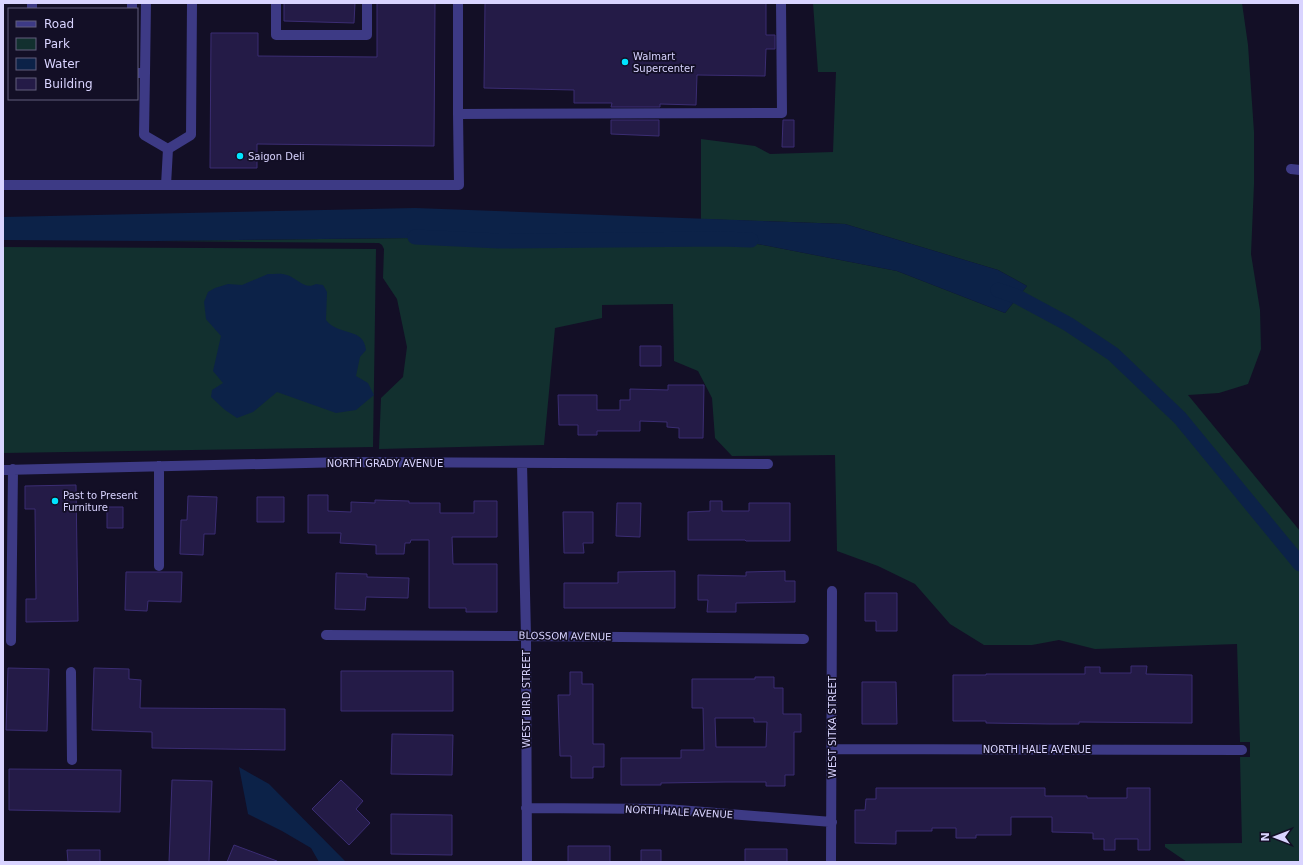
<svg xmlns="http://www.w3.org/2000/svg" width="1303" height="865" font-family="'DejaVu Sans',sans-serif">
	<style>
		.green { fill: #12302f }
		.water { fill: #0c2248 }
		.lines { fill: none; stroke-linecap: round; stroke-linejoin: round }
		.canal { stroke: #0c2248; stroke-width: 15 }
		.building { fill: #241b47; stroke: #3b2d73; fill-rule: evenodd }
		.minor { stroke: #3d3a85; stroke-width: 10 }
		.poi-dot { fill: #00e5ff; stroke: #130f26; stroke-width: 1.5 }
		.labels { text-anchor: middle; dominant-baseline: central; stroke-width: 3.5; stroke-linejoin: round; paint-order: stroke }
		.poi-label { font-size: 10px; fill: #d9d4ff; stroke: #130f26; text-anchor: start }
		.street-label { font-size: 10px; fill: #d9d4ff; stroke: #130f26 }
	</style>
	<rect width="100%" height="100%" fill="#130f26"/>
	<path class="green" d="M 813,3 L 1242,3 L 1248,45 L 1254,132 L 1254,184 L 1251,254 L 1260,310 L 1261,349 L 1248,384 L 1219,393 L 1188,395 L 1300,531 L 1300,862 L 1187,862 L 1165,847 L 1165,844 L 1242,843 L 1240,757 L 1250,757 L 1250,742 L 1240,742 L 1237,644 L 1095,649 L 1059,640 L 1032,645 L 984,645 L 950,624 L 915,584 L 878,566 L 837,551 L 835,455 L 732,456 L 715,438 L 712,398 L 698,371 L 674,361 L 673,304 L 602,305 L 602,318 L 555,328 L 544,445 L 379,449 L 381,398 L 403,377 L 407,347 L 397,299 L 383,278 L 384,249 L 382,245 L 379,243 L 155,241 L 411,238 L 727,238 L 897,271 L 1005,313 L 1027,286 L 998,270 L 845,224 L 701,219 L 701,139 L 755,146 L 770,154 L 833,152 L 836,72 L 818,72 Z
		M 3,247 L 376,249 L 373,447 L 3,453 Z"/>
	<path class="water" d="M 415,208 L 845,224 L 998,270 L 1027,286 L 1005,313 L 897,271 L 727,238 L 411,238 L 155,241 L 3,240 L 3,217 Z
		M 268,274 C 274,274 282,273 287,275 C 298,279 305,290 316,284 L 323,285 L 327,292 L 326,320 C 338,336 364,327 366,350 L 360,357 L 356,376 L 368,383 L 374,395 L 356,410 L 336,413 L 277,392 L 253,412 L 237,418 L 225,410 L 211,397 L 212,390 L 223,383 L 213,371 L 221,336 L 206,319 L 204,302 L 208,292 L 215,288 L 228,284 L 242,285 Z
		M 239,767 L 269,784 L 345,861 L 350,862 L 319,862 L 311,848 L 282,831 L 248,814 Z"/>
	<g class="lines">
		<path class="canal" d="M 415,237 L 499,241 L 721,239 L 751,240
			M 998,290 L 1018,297 L 1068,324 L 1113,354 L 1180,418 L 1300,564"/>
	</g>
	<path class="building" d="M 284,3 L 355,3 L 354,23 L 284,21 Z
		M 377,3 L 435,3 L 434,146 L 257,144 L 257,168 L 210,168 L 211,33 L 258,33 L 258,56 L 377,57 Z
		M 485,3 L 766,3 L 766,35 L 775,35 L 775,49 L 766,49 L 765,76 L 697,75 L 696,105 L 660,104 L 660,107 L 611,107 L 612,103 L 574,103 L 574,90 L 484,88 Z
		M 611,120 L 659,120 L 659,136 L 611,134 Z
		M 783,120 L 794,120 L 794,147 L 782,147 Z
		M 640,346 L 661,346 L 661,366 L 640,366 Z
		M 668,385 L 704,385 L 703,438 L 679,438 L 679,428 L 667,427 L 667,422 L 640,421 L 640,431 L 597,431 L 597,435 L 578,435 L 578,425 L 559,425 L 558,395 L 597,395 L 597,410 L 620,410 L 620,400 L 630,400 L 630,389 L 668,390 Z
		M 76,485 L 78,621 L 26,622 L 26,599 L 36,599 L 35,509 L 25,509 L 25,486 Z
		M 308,495 L 328,495 L 328,511 L 351,512 L 351,502 L 375,503 L 375,500 L 409,501 L 409,503 L 440,503 L 440,513 L 474,513 L 474,501 L 497,501 L 497,537 L 452,537 L 453,564 L 497,564 L 497,612 L 466,612 L 466,608 L 429,608 L 429,540 L 411,540 L 410,543 L 405,543 L 404,554 L 376,554 L 376,545 L 340,543 L 341,533 L 308,533 Z
		M 188,496 L 217,497 L 215,534 L 204,534 L 203,555 L 180,554 L 181,520 L 187,520 Z
		M 257,497 L 284,497 L 284,522 L 257,522 Z
		M 710,501 L 722,501 L 722,511 L 749,511 L 749,503 L 790,503 L 790,541 L 746,541 L 745,540 L 688,540 L 688,512 L 710,511 Z
		M 617,503 L 641,503 L 640,537 L 616,536 Z
		M 107,507 L 123,507 L 123,528 L 107,528 Z
		M 563,512 L 593,512 L 593,543 L 583,543 L 584,553 L 564,553 Z
		M 675,571 L 675,608 L 564,608 L 564,583 L 618,583 L 618,572 Z
		M 785,571 L 785,581 L 795,581 L 795,602 L 736,603 L 736,612 L 707,612 L 708,600 L 698,600 L 698,575 L 746,576 L 746,572 Z
		M 126,572 L 182,572 L 181,602 L 148,601 L 147,611 L 125,610 Z
		M 336,573 L 367,574 L 367,577 L 409,578 L 408,598 L 366,597 L 365,610 L 335,609 Z
		M 865,593 L 897,593 L 897,631 L 876,631 L 876,621 L 865,621 Z
		M 1131,666 L 1147,666 L 1146,674 L 1192,675 L 1192,723 L 1079,722 L 1079,724 L 1050,724 L 986,723 L 986,721 L 953,721 L 953,675 L 986,675 L 986,674 L 1085,674 L 1085,667 L 1100,667 L 1100,673 L 1131,673 Z
		M 8,668 L 49,669 L 47,731 L 6,730 Z
		M 94,668 L 129,669 L 129,679 L 141,680 L 140,708 L 285,709 L 285,750 L 152,748 L 152,732 L 92,730 Z
		M 341,671 L 453,671 L 453,711 L 341,711 Z
		M 570,672 L 582,672 L 582,684 L 593,684 L 593,744 L 604,744 L 604,767 L 593,767 L 593,778 L 571,778 L 571,756 L 560,756 L 558,695 L 570,695 Z
		M 755,677 L 774,677 L 774,688 L 783,688 L 783,714 L 801,714 L 801,732 L 794,732 L 794,775 L 785,775 L 785,786 L 766,786 L 766,782 L 725,782 L 661,783 L 661,785 L 621,785 L 621,758 L 681,758 L 681,750 L 704,750 L 703,708 L 692,708 L 692,679 L 755,679 ZM 715,718 L 754,718 L 754,722 L 767,722 L 766,747 L 716,747 Z
		M 862,682 L 896,682 L 897,724 L 862,724 Z
		M 392,734 L 453,735 L 452,775 L 391,774 Z
		M 9,769 L 121,770 L 120,812 L 9,810 Z
		M 172,780 L 212,781 L 209,862 L 169,862 Z
		M 341,780 L 363,801 L 356,809 L 370,823 L 349,845 L 312,809 Z
		M 876,788 L 1045,788 L 1045,796 L 1087,796 L 1087,798 L 1127,798 L 1127,788 L 1150,788 L 1150,850 L 1138,850 L 1138,839 L 1115,839 L 1115,850 L 1104,850 L 1104,839 L 1093,839 L 1093,833 L 1052,832 L 1052,817 L 1011,817 L 1011,835 L 976,835 L 976,838 L 956,838 L 956,828 L 932,828 L 932,831 L 896,831 L 896,844 L 855,843 L 855,810 L 865,810 L 866,799 L 876,799 Z
		M 391,814 L 452,815 L 452,855 L 391,854 Z
		M 234,845 L 277,861 L 277,862 L 227,862 Z
		M 568,846 L 610,846 L 610,862 L 568,862 Z
		M 745,849 L 787,849 L 787,862 L 745,862 Z
		M 67,850 L 100,850 L 100,862 L 68,862 Z
		M 641,850 L 661,850 L 661,862 L 641,862 Z"/>
	<g class="lines">
		<path class="minor" d="M 132,3 L 132,9
			M 276,3 L 276,35 L 367,35 L 367,3
			M 458,3 L 458,114
			M 32,9 L 32,3
			M 137,73 L 145,73 L 144,135 L 168,149
			M 145,73 L 146,3
			M 1291,169 L 1300,170
			M 3,185 L 459,185 L 458,114 L 782,113 L 781,3
			M 166,185 L 168,149 L 191,135 L 192,3
			M 522,463 L 526,636 L 527,862
			M 159,466 L 159,566
			M 3,470 L 347,462 L 768,464
			M 326,635 L 526,636 L 804,639
			M 11,641 L 13,469
			M 71,672 L 72,760
			M 832,749 L 1242,750
			M 526,808 L 666,809 L 832,822
			M 831,862 L 832,591"/>
	</g>
	<g class="poi-dot">
		<circle cx="625" cy="62" r="4"/>
		<circle cx="240" cy="156" r="4"/>
		<circle cx="55" cy="501" r="4"/>
	</g>
	<g class="labels">
		<g class="poi-label">
			<text x="633" y="56">Walmart<tspan x="633" dy="12">Supercenter</tspan></text>
			<text x="248" y="156">Saigon Deli</text>
			<text x="63" y="495">Past to Present<tspan x="63" dy="12">Furniture</tspan></text>
		</g>
		<g class="street-label">
			<text x="385" y="463">NORTH GRADY AVENUE</text>
			<text transform="translate(565 636) rotate(1)">BLOSSOM AVENUE</text>
			<text transform="translate(526 699) rotate(-90)">WEST BIRD STREET</text>
			<text transform="translate(832 727) rotate(-90)">WEST SITKA STREET</text>
			<text x="1037" y="749">NORTH HALE AVENUE</text>
			<text transform="translate(679 812) rotate(3)">NORTH HALE AVENUE</text>
		</g>
	</g>
	<rect width="1303" height="865" fill="none" stroke="#d9d4ff" stroke-width="8"/>
	<rect x="8" y="8" width="130" height="92" fill="#130f26" stroke="#625e7d"/>
	<rect x="16" y="21" width="20" height="6" fill="#3d3a85" stroke="#625e7d"/>
	<text x="44" y="28" font-size="12" fill="#d9d4ff">Road</text>
	<rect x="16" y="38" width="20" height="12" fill="#12302f" stroke="#625e7d"/>
	<text x="44" y="48" font-size="12" fill="#d9d4ff">Park</text>
	<rect x="16" y="58" width="20" height="12" fill="#0c2248" stroke="#625e7d"/>
	<text x="44" y="68" font-size="12" fill="#d9d4ff">Water</text>
	<rect x="16" y="78" width="20" height="12" fill="#241b47" stroke="#625e7d"/>
	<text x="44" y="88" font-size="12" fill="#d9d4ff">Building</text>
	<g transform="translate(1275 837) rotate(270)" stroke="#130f26" stroke-width="3" paint-order="stroke">
	<path d="M0-3L7 15L0 10L-7 15Z" fill="#d9d4ff"/>
	<text y="-6" font-size="11" font-weight="bold" text-anchor="middle" fill="#d9d4ff">N</text>
	</g>
</svg>
